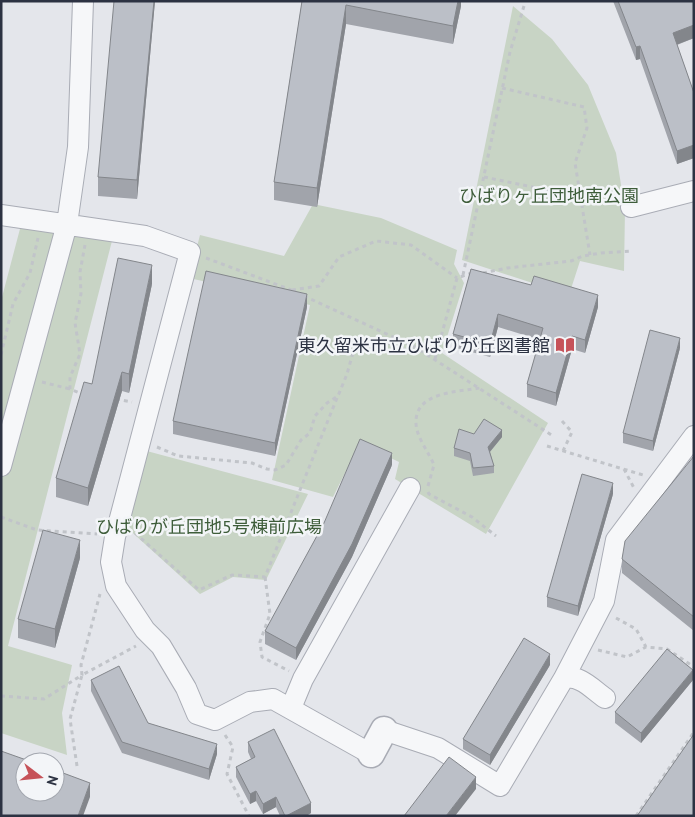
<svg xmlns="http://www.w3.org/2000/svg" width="695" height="817" font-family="'PT Sans','Noto Sans JP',sans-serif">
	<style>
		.green { fill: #c8d4c5 }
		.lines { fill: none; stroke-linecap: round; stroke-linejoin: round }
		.minor-casing { stroke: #a9acb5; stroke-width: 22 }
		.tertiary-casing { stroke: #a9acb5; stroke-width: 29 }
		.path { stroke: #c1c4c9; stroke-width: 3; stroke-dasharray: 4 4; stroke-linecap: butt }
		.minor { stroke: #f6f7f9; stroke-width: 20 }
		.tertiary { stroke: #f6f7f9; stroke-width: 26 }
		.wall { fill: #a1a4ab }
		.shaded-wall { fill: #83868b }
		.building { fill: #bbbfc7; stroke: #83868b }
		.labels { text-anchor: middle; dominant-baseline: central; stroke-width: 5; stroke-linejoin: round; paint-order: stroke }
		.park-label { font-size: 18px; fill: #3e5d3a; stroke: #f3f5f8 }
		.poi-label { font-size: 18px; fill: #2c3242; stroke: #f3f5f8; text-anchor: end }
	</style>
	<rect width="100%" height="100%" fill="#e4e6eb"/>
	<path class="green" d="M 513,6 L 552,39 L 588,85 L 616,153 L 625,210 L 624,271 L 580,261 L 569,295 L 462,260 Z
		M 313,204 L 381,218 L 457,250 L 454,264 L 464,283 L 442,353 L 548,423 L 486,534 L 395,479 L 399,462 L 360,443 L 333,497 L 272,480 L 310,305 L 189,278 L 200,235 L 284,256 Z
		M 21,225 L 113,237 L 8,646 L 72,665 L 62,713 L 67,755 L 1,733 L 1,301 Z
		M 143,450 L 308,494 L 266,580 L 233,577 L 200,594 L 124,525 Z"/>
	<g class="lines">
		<g class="minor-casing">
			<path id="minor" d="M 631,207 L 694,191
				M 1,215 L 145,236 L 190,252 L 115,537 L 111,562 L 116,586 L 145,630 L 161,646 L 186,688 L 197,714 L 215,720 L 250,702 L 273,699 L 371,754
				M 1,466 L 67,224 L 78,147 L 83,1
				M 564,678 L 604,601 L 616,540 L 694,436
				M 291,708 L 303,679 L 410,488
				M 384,730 L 438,748 L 500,786 L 564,678 C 581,675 592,689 605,698"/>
		</g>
		<g class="tertiary-casing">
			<path id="tertiary" d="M 371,754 L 384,730"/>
		</g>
		<path class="path" d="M 502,88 L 584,107 L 587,128 L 575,163 L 590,255
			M 484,177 L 581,197
			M 206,258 L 294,291
			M 483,273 L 507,268 L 571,261 L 583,256 L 601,253 L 632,251
			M 463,275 L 510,52 L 524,6
			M 292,290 L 319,286 L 339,257 L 376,241 L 411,245 L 457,278
			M 304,296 L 415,347 L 553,436
			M 1,355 L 13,304 L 30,273 L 38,238
			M 435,359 L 457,278 L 472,273
			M 42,382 L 70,389
			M 85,395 L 70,389 L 70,377 L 80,354 L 75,323 L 81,294 L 80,272 L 85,245
			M 116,399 L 132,402
			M 562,421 L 572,432 L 563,451
			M 547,446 L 643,475
			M 157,447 L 178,456 L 252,463 L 267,469 L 275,470 L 286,465 L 301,440 L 310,433 L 315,416 L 327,403 L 338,396 L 347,374 L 356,342 C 375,334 391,345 408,351 L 415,347
			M 624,469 L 634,488
			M 428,486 L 434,465 C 429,452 416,437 416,423 C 415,391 459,392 480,388
			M 428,492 L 429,494 L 472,517 L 496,536
			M 1,517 L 37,530 L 97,534
			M 135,533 L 199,590 L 232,575 L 265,577 L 337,398
			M 265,577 L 270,614 L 260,642 L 262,657 L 289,671
			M 616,618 L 636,629 L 646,647 L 667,649 L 694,667
			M 598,650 L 627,657 L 646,647
			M 1,696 L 44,699 L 82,675 L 81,665 L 100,594
			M 225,735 L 233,747 L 227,774 L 249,816
			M 77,766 L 70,719 L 82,675 L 136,646
			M 636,816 L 694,732"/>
		<use href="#minor" class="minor"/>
		<use href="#tertiary" class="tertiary"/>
	</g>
	<path class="wall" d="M 155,1 L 137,199 L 98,196 L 98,177 Z
		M 302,1 L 461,1 L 461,6 L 453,44 L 346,24 L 317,207 L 274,200 L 274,182 Z
		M 613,1 L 694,1 L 694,38 L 677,45 L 694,93 L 694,158 L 677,164 L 640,59 L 636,60 Z
		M 471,269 L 598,307 L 585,353 L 572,349 L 556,406 L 527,397 L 527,384 L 540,340 L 498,327 L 490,357 L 453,347 L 453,334 Z
		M 152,284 L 129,393 L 122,391 L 88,506 L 56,497 L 56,478 L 92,384 Z
		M 307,307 L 275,456 L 173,434 L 173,421 Z
		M 680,348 L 653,451 L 623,443 L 623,433 Z
		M 474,434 L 502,437 L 490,452 L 494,466 L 494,473 L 473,476 L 470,461 L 454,456 L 454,448 Z
		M 694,456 L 694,631 L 622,573 L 622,559 Z
		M 392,465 L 352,557 L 296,660 L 265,644 L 265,631 Z
		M 613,494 L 578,616 L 547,607 L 547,597 Z
		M 80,558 L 55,648 L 18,638 L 18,619 Z
		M 550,665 L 490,765 L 463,749 L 463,739 Z
		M 91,680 L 148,723 L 217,754 L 209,780 L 122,753 L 91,691 Z
		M 693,680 L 641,743 L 615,723 L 615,712 Z
		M 248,742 L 311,813 L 306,816 L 280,816 L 276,807 L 263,814 L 256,801 L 250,804 L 236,777 L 236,767 L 251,759 L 248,752 Z"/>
	<path class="shaded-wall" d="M 154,1 L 155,1 L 137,199 L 137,180 Z
		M 458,1 L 461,1 L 461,6 L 453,44 L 453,26 Z
		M 346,5 L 346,24 L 317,207 L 317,188 Z
		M 694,25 L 694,38 L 673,46 L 673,33 Z
		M 640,46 L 640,59 L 636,60 L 636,47 Z
		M 694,145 L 694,158 L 677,164 L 677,151 Z
		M 152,265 L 152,284 L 129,393 L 129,374 Z
		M 307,294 L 307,307 L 275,456 L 275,443 Z
		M 598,295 L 598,307 L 585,353 L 585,340 Z
		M 498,314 L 498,327 L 490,357 L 490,344 Z
		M 572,336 L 572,349 L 556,406 L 556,393 Z
		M 680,338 L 680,348 L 653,451 L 653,441 Z
		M 122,372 L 122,391 L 88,506 L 88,488 Z
		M 502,430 L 502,437 L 488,454 L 488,447 Z
		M 392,453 L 392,465 L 352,557 L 296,660 L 296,648 Z
		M 613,483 L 613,494 L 578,616 L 578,606 Z
		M 80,540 L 80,558 L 55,648 L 55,629 Z
		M 550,654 L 550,665 L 490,765 L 490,755 Z
		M 693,670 L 693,680 L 641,743 L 641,733 Z
		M 217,744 L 217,754 L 209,780 L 209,769 Z
		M 476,777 L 476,789 L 455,816 L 446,816 Z
		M 90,783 L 90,797 L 83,816 L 78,816 Z
		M 256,791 L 256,801 L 250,804 L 250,794 Z
		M 276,797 L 276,807 L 263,814 L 263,804 Z
		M 311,803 L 311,813 L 306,816 L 286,816 Z"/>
	<path class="building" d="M 114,1 L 154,1 L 137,180 L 98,177 Z
		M 302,1 L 458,1 L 453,26 L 346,5 L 317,188 L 274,182 Z
		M 618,1 L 694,1 L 694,25 L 673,33 L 694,93 L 694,145 L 677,151 L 640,46 L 636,47 Z
		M 118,258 L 152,265 L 129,374 L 122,372 L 88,488 L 56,478 L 84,382 L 92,384 Z
		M 471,269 L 531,285 L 534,276 L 598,295 L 585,340 L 572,336 L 556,393 L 527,384 L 543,328 L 498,314 L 490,344 L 453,334 Z
		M 206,271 L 307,294 L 275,443 L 173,421 Z
		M 650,330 L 680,338 L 653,441 L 623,433 Z
		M 484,419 L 502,430 L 488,447 L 494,466 L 473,468 L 470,453 L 454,448 L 459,429 L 474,434 Z
		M 360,439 L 392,453 L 352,544 L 296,648 L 265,631 L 324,523 Z
		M 694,456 L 694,617 L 622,559 L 625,541 Z
		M 582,474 L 613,483 L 578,606 L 547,597 Z
		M 43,530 L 80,540 L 55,629 L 18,619 Z
		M 524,638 L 550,654 L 490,755 L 463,739 Z
		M 667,649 L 693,670 L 641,733 L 615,712 Z
		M 119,666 L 148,723 L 217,744 L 209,769 L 122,742 L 91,680 Z
		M 274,729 L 311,803 L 286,816 L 285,816 L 276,797 L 263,804 L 256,791 L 250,794 L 236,767 L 255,757 L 248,742 Z
		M 694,734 L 694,816 L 637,816 Z
		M 1,751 L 32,762 L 25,762 L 25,792 L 55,792 L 55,770 L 90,783 L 78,816 L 1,816 Z
		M 449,757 L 476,777 L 446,816 L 404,816 Z"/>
	<defs>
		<g id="library-bare" transform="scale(1.5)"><path d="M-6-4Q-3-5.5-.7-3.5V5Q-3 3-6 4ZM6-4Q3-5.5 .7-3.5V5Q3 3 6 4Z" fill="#c65259" stroke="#f3f5f8" stroke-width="2.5" paint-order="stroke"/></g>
	</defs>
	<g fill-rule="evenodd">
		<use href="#library-bare" x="565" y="345"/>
	</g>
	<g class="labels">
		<g class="park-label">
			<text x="549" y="195">ひばりヶ丘団地南公園</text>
			<text x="209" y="526">ひばりが丘団地5号棟前広場</text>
		</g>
		<g class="poi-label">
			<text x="550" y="345">東久留米市立ひばりが丘図書館</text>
		</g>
	</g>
	<rect width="695" height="817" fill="none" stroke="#2c3242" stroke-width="5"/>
	<g transform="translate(40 777) rotate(106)"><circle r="24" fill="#f3f5f8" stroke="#a3a7af"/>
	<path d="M0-4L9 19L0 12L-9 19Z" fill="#c65259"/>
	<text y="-8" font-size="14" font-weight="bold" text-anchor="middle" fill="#2c3242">N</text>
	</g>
</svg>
